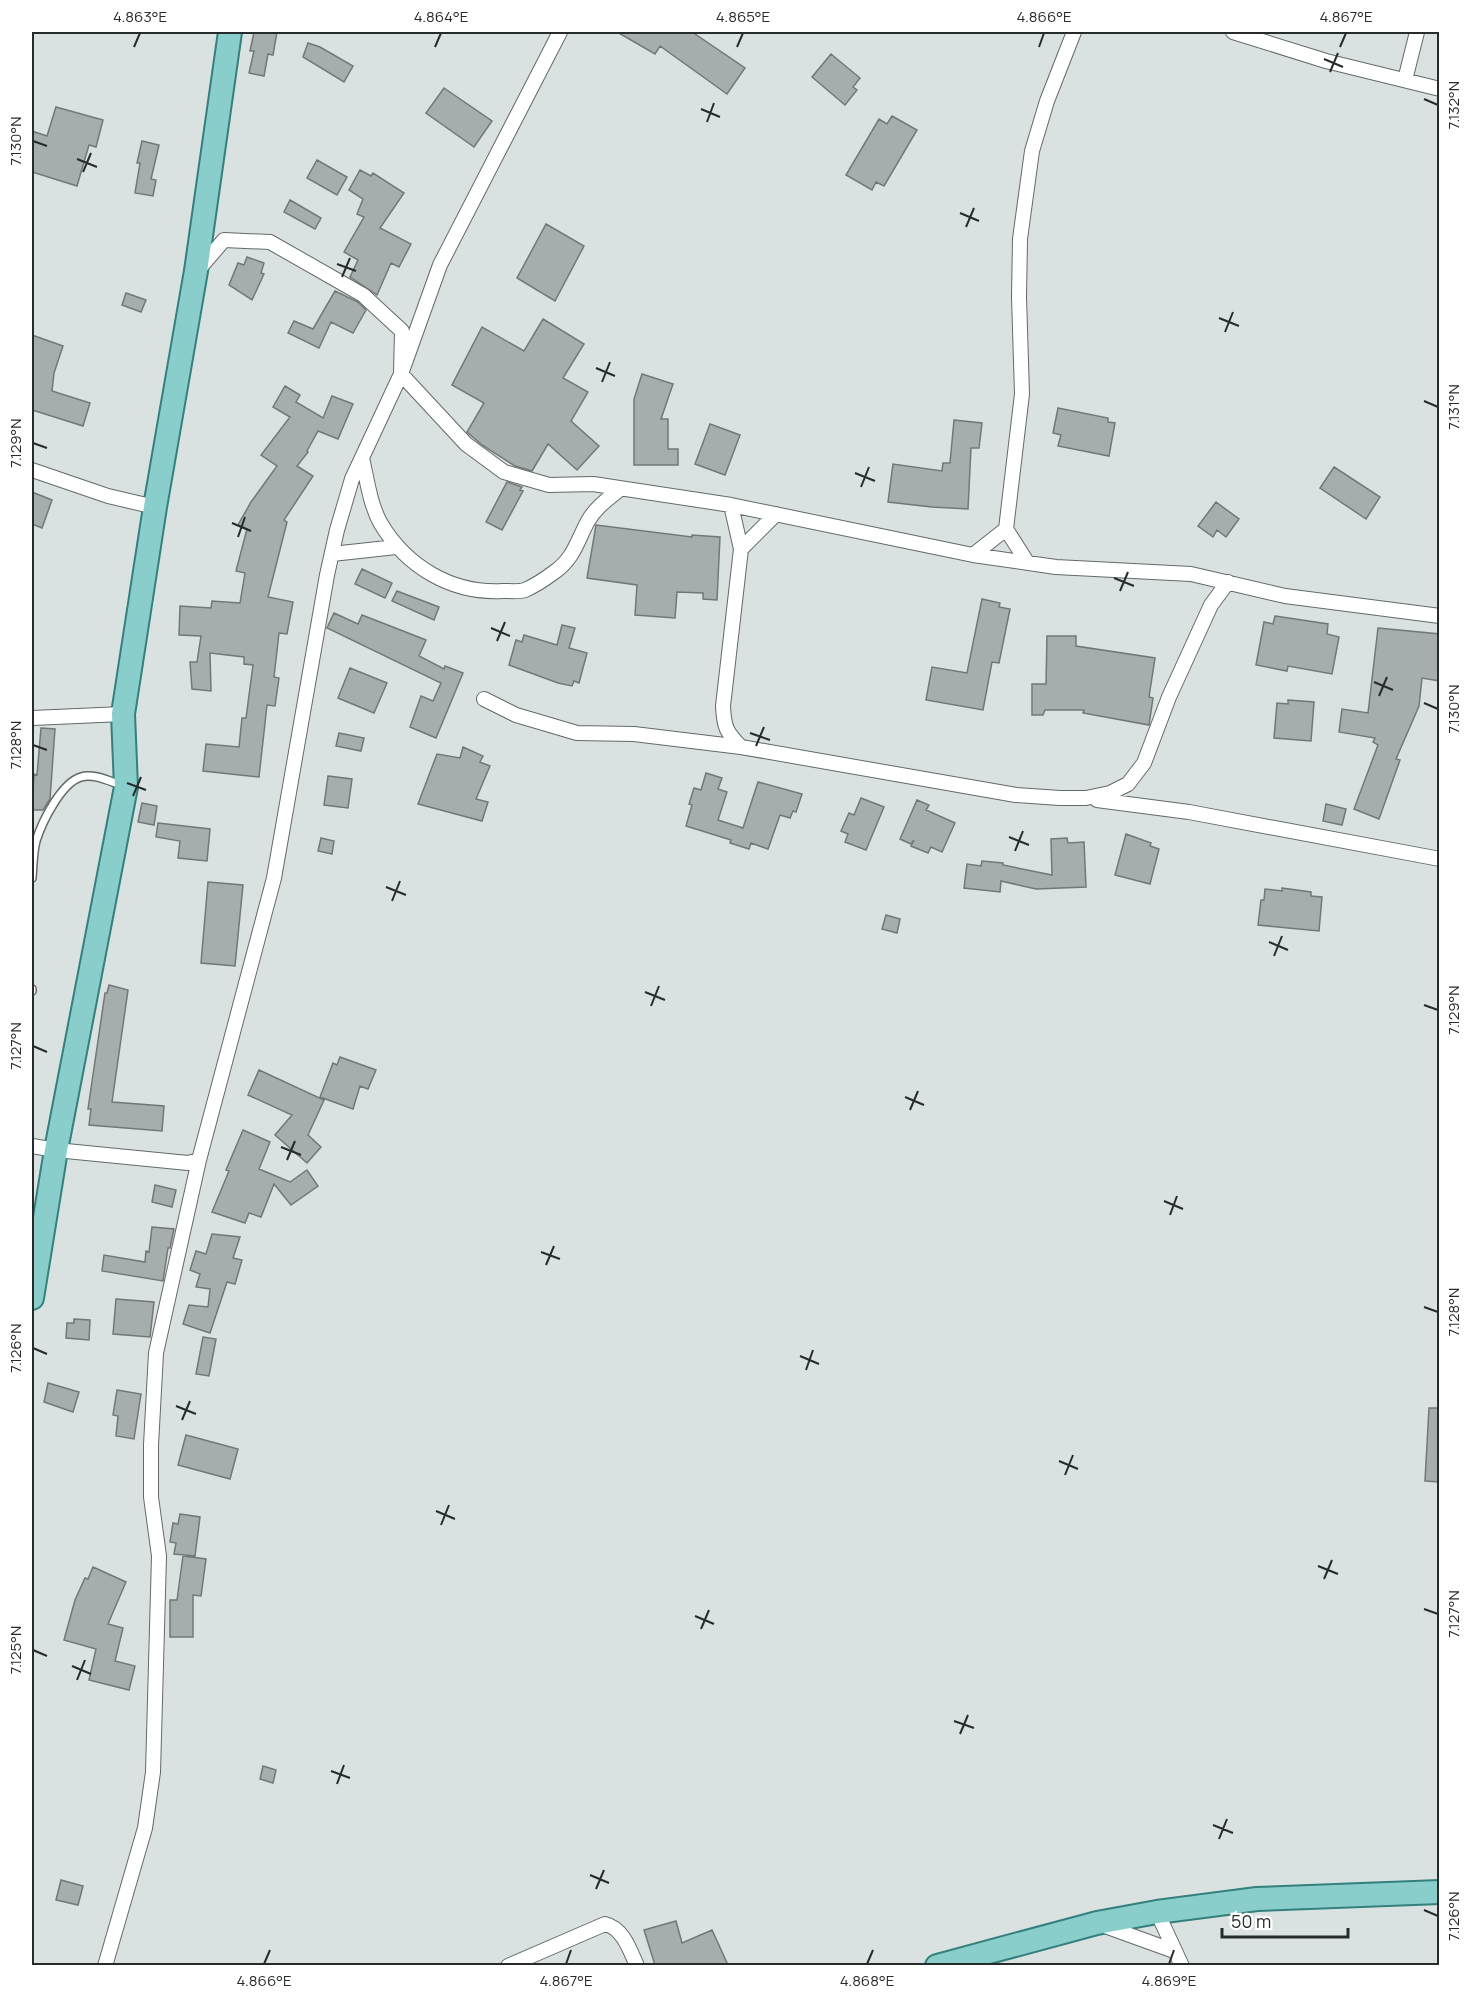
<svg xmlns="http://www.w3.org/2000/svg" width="1471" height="1997" font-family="Manrope,sans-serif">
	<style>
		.building { fill: #a6aead; stroke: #717877; stroke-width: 1.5 }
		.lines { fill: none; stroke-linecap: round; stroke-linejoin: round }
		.service-casing { stroke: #636a6a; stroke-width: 10 }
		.minor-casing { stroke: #636a6a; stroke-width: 16 }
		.primary-casing { stroke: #34807d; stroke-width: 26 }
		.service { stroke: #fff; stroke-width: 7 }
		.minor { stroke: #fff; stroke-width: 14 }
		.primary { stroke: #89cecb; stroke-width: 22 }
		.ticks { fill: none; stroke: #282b2b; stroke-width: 2 }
		.neatline { fill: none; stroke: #282b2b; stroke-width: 2 }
		.ticks-label { font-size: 15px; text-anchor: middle; fill: #282b2b }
	</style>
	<rect width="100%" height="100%" fill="#d9e1e1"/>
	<path class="building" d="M 254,32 L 277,32 L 273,55 L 268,54 L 264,76 L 249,73 L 254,51 L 250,51 Z
		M 617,32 L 692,32 L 745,68 L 727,94 L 660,46 L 655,54 Z
		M 308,43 L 320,47 L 353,66 L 344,82 L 303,57 Z
		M 831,54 L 860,78 L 853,87 L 857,90 L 845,105 L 812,77 Z
		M 444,88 L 492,121 L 474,147 L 426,113 Z
		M 56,107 L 103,120 L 96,147 L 89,145 L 77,186 L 32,172 L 32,131 L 47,136 Z
		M 892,116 L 917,130 L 884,186 L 876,182 L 872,190 L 846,175 L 879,119 L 887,124 Z
		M 142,141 L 159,145 L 151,179 L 156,180 L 153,196 L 135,193 L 140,163 L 137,163 Z
		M 317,160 L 347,177 L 337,195 L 307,178 Z
		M 360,170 L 371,176 L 373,173 L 404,193 L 380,228 L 411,244 L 399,267 L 391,263 L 377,295 L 350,277 L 358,260 L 344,252 L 364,217 L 357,214 L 363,199 L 349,190 Z
		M 290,200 L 321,218 L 315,229 L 284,212 Z
		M 546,224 L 584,246 L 555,301 L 517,278 Z
		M 247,257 L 264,263 L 261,273 L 264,274 L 252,300 L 229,285 L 238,263 L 244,265 Z
		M 335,291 L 358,302 L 366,310 L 353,333 L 331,322 L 319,348 L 288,333 L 294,321 L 313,329 Z
		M 126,293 L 146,300 L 141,312 L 122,305 Z
		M 543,319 L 584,344 L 563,378 L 588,392 L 571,421 L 599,446 L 577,470 L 548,444 L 532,471 L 515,466 L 482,445 L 467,432 L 484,403 L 452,385 L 482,327 L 524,351 Z
		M 32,335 L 63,346 L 54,373 L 52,391 L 90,403 L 83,426 L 32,410 Z
		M 642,374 L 673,384 L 661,419 L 668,419 L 668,449 L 678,449 L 678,465 L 634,465 L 634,399 Z
		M 285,386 L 300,395 L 296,402 L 323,418 L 332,396 L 353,404 L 338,439 L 318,431 L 307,451 L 308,452 L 297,466 L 313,476 L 284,520 L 287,522 L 268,597 L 293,602 L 287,634 L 279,633 L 274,677 L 279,678 L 275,706 L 267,705 L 259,777 L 203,771 L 206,744 L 239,747 L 242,718 L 246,718 L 253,665 L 244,664 L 244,657 L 210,653 L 211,691 L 192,689 L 190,662 L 197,662 L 201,636 L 179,635 L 180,606 L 211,608 L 212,601 L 240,603 L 245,573 L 236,571 L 247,529 L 238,525 L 251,502 L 277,466 L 261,455 L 290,417 L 273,407 Z
		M 1058,408 L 1108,418 L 1108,422 L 1115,423 L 1109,456 L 1058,446 L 1061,435 L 1053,433 Z
		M 954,420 L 982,423 L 979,448 L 971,448 L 968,509 L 932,507 L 888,502 L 893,464 L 942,471 L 943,463 L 950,463 Z
		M 710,424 L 740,435 L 725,475 L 695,464 Z
		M 1334,467 L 1380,497 L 1366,519 L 1320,488 Z
		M 507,482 L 522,487 L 520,490 L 523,491 L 502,530 L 486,522 Z
		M 32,492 L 52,500 L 42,528 L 32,524 Z
		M 1216,502 L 1239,519 L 1226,537 L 1217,530 L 1213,537 L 1198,526 Z
		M 596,525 L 692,537 L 692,535 L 720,537 L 717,600 L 703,599 L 703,593 L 677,592 L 675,618 L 635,615 L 637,585 L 587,578 Z
		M 362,569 L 392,583 L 385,598 L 355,584 Z
		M 397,591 L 439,607 L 434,620 L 392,601 Z
		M 982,599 L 1000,603 L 999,607 L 1010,609 L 999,663 L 992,662 L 983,710 L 926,700 L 932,667 L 967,673 Z
		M 334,613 L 358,624 L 362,615 L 426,640 L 419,656 L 444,669 L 445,666 L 463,673 L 436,738 L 410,727 L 421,696 L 433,701 L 441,683 L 327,628 Z
		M 1275,616 L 1328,624 L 1327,634 L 1339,637 L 1332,674 L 1288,666 L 1287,671 L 1256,665 L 1264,622 L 1273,624 Z
		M 562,625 L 575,628 L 569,648 L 587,653 L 579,683 L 574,681 L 572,686 L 558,683 L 509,665 L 516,640 L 522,642 L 524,635 L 557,645 Z
		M 1378,628 L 1440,634 L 1440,681 L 1422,678 L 1419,706 L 1396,759 L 1400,760 L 1379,819 L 1354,809 L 1378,745 L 1373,742 L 1375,738 L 1339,732 L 1342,709 L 1368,713 Z
		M 1047,636 L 1076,636 L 1076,646 L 1155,658 L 1149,697 L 1153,698 L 1149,725 L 1083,713 L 1084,710 L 1045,710 L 1043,715 L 1032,715 L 1032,684 L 1046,684 Z
		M 350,668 L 387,683 L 374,713 L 338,698 Z
		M 1288,700 L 1314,702 L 1311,741 L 1274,738 L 1277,703 L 1288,704 Z
		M 41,728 L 55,729 L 50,799 L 43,810 L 32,810 L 34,774 L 37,775 Z
		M 339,733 L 364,738 L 361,751 L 336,746 Z
		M 463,747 L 483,756 L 480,762 L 490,766 L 476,799 L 488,802 L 482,821 L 418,804 L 437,754 L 460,758 Z
		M 706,773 L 722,778 L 718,789 L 727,792 L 718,820 L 743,828 L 758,782 L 802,794 L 796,812 L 793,811 L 790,818 L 780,815 L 768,849 L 751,843 L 749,849 L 730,843 L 731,840 L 686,826 L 692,805 L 689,804 L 694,788 L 701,790 Z
		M 328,776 L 352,779 L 348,808 L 324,805 Z
		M 861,798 L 884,807 L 866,850 L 845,842 L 848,834 L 841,831 L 849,813 L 854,815 Z
		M 917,800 L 929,805 L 926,810 L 955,823 L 942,852 L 931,847 L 928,853 L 911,846 L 914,840 L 911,844 L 900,839 Z
		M 142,803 L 157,806 L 154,825 L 138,822 Z
		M 1326,804 L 1346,809 L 1342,825 L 1323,821 Z
		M 158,823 L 210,829 L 207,861 L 178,858 L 180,841 L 156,837 Z
		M 1126,834 L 1151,843 L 1150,846 L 1159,849 L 1150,884 L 1115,875 Z
		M 321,838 L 334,841 L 332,854 L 318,851 Z
		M 1067,838 L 1068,843 L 1084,842 L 1086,887 L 1036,889 L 1001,881 L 1000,892 L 964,888 L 967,864 L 981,866 L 982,861 L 1003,863 L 1003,865 L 1052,875 L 1051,839 Z
		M 208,882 L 243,885 L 235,966 L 201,963 Z
		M 1282,888 L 1311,892 L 1311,896 L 1322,897 L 1319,931 L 1258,925 L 1261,900 L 1264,900 L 1265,889 L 1282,891 Z
		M 886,915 L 900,919 L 897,933 L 882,929 Z
		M 109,985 L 128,990 L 112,1102 L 164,1106 L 162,1131 L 89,1125 L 91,1109 L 88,1109 L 105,993 L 107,993 Z
		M 340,1057 L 376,1070 L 368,1089 L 360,1086 L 353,1109 L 320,1097 L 333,1063 L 337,1065 Z
		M 259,1070 L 324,1100 L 308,1135 L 321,1147 L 307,1163 L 275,1135 L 292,1115 L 248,1095 Z
		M 243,1130 L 270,1142 L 259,1169 L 290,1182 L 307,1170 L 318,1186 L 291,1205 L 274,1184 L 261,1217 L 249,1213 L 245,1223 L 212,1212 L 229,1171 L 226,1170 Z
		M 155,1185 L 176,1190 L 172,1207 L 152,1202 Z
		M 152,1227 L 174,1229 L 170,1248 L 168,1248 L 163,1281 L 102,1271 L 104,1255 L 145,1262 L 146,1251 L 149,1252 Z
		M 212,1234 L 240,1237 L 233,1258 L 242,1260 L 235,1284 L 227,1282 L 210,1333 L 183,1324 L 189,1305 L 208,1307 L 210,1289 L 196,1287 L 200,1274 L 190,1270 L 196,1251 L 206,1254 Z
		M 116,1299 L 154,1302 L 150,1337 L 113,1334 Z
		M 74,1319 L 90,1320 L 89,1340 L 66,1338 L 67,1323 L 74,1323 Z
		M 203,1337 L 216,1339 L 209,1376 L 196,1374 Z
		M 48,1383 L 79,1392 L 73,1412 L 44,1402 Z
		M 117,1390 L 141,1394 L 134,1439 L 116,1436 L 118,1416 L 113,1415 Z
		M 1429,1408 L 1440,1408 L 1440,1482 L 1425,1481 Z
		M 186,1435 L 238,1449 L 230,1479 L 178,1465 Z
		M 180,1514 L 200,1517 L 195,1556 L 174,1554 L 176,1543 L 170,1542 L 173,1523 L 178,1524 Z
		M 183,1556 L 206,1559 L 201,1596 L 193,1595 L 193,1637 L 170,1637 L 170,1600 L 177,1600 Z
		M 93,1567 L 126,1582 L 108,1624 L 123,1628 L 115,1661 L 135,1666 L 129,1690 L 89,1680 L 96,1649 L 64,1640 L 75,1600 L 85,1578 L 88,1579 Z
		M 263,1766 L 276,1770 L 273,1783 L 260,1779 Z
		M 61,1880 L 83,1886 L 78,1905 L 56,1900 Z
		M 676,1921 L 682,1943 L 712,1930 L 728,1965 L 655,1965 L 644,1930 Z"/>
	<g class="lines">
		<g class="service-casing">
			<path id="service" d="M 32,878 C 33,866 33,852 36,841 C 42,822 61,783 81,777 C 93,773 109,781 121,785
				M 32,989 L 32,991"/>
		</g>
		<g class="minor-casing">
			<path id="minor" d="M 1233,32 L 1326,61 L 1440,89
				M 1405,80 L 1417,32
				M 198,270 L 224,240 L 270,242 L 363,295 L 402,331 L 401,374 L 466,444 L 504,472 L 549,485 L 593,484 L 731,505 L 973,555 L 1056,567 L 1191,574 L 1285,596 L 1440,616
				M 362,458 C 367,479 370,505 381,524 C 407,567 452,594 503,591 C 510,591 519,592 525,590 C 534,586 545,579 553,573 C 574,559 577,541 588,521 C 596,507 608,499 620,489
				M 32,470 L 108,496 L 155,507
				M 731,505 L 741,549 L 723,706 C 724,727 726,732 741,747 L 1016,795 L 1060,798 L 1086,798 L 1110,793 L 1128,784 L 1144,763 L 1169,697 L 1211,605 L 1228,582
				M 1006,529 L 1027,562
				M 741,549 L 776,514
				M 332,554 L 396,547
				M 973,555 L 1006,529 L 1022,394 L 1019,297 L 1020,239 L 1032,151 L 1047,101 L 1074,32
				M 484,699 L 516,715 L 577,733 L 634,734 L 741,747
				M 32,718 L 123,714
				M 1097,800 L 1189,812 L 1440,859
				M 32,1146 L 56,1150 L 188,1163 L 199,1160
				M 1157,1912 L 1182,1966
				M 1102,1925 L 1174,1951
				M 105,1966 L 145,1828 L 153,1772 L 159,1556 L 151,1497 L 151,1445 L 156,1353 L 199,1160 L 274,878 L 327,575 L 337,530 L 352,479 L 401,374 L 440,265 L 560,32
				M 508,1966 L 605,1924 C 623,1928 630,1950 637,1966"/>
		</g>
		<g class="primary-casing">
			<path id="primary" d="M 32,1298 L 56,1150 L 126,787 L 123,714 L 155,507 L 196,271 L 230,32
				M 937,1966 L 1097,1923 L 1157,1912 L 1257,1899 L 1440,1892"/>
		</g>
		<use href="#service" class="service"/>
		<use href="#minor" class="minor"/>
		<use href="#primary" class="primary"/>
	</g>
	<path class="ticks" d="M 134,47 L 140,33M 435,47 L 441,33M 737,47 L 743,33M 1039,47 L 1044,33M 1340,47 L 1346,33M 1324,59 L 1343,67M 1330,72 L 1338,53M 1424,99 L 1438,105M 701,109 L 720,117M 707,122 L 714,103M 33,141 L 47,146M 77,159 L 97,167M 83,172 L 91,153M 960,213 L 979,221M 966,227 L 974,208M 337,264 L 356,271M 342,277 L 350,258M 1219,318 L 1239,326M 1225,332 L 1233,312M 596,368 L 615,376M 602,382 L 610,362M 1424,401 L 1438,407M 33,443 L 47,448M 855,473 L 875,481M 861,487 L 869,467M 232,523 L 251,531M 238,537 L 245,517M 1114,578 L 1134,586M 1120,591 L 1128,572M 491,628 L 510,636M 497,641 L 505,622M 1374,682 L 1393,690M 1379,696 L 1387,677M 1424,703 L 1438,709M 750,733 L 770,740M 33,745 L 47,750M 756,746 L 764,727M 127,783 L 146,790M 133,796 L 141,777M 1009,837 L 1029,845M 1015,851 L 1023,831M 386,887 L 406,895M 392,901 L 400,881M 1269,942 L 1288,950M 1274,956 L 1282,936M 645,992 L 665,1000M 1424,1005 L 1438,1010M 651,1006 L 659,986M 33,1046 L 47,1052M 905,1097 L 924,1105M 910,1110 L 918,1091M 281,1147 L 301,1155M 287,1160 L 295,1141M 1164,1201 L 1183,1209M 1170,1215 L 1177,1196M 541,1252 L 560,1259M 546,1265 L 554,1246M 1424,1307 L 1438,1312M 33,1348 L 47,1354M 800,1356 L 819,1364M 806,1370 L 813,1350M 176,1406 L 196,1414M 182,1420 L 190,1401M 1059,1461 L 1078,1469M 1065,1475 L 1073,1455M 436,1511 L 455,1519M 441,1525 L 449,1505M 1318,1566 L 1338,1574M 1324,1579 L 1332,1560M 1424,1609 L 1438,1614M 695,1616 L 714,1624M 701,1629 L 709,1610M 33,1650 L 47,1656M 72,1666 L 91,1674M 77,1680 L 85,1660M 954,1721 L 974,1728M 960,1734 L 968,1715M 331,1771 L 350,1778M 337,1784 L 344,1765M 1213,1825 L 1233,1833M 1219,1839 L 1227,1819M 590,1875 L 609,1883M 596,1889 L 604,1870M 1424,1910 L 1438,1916M 264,1964 L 270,1950M 566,1964 L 571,1950M 867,1964 L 873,1950M 1169,1964 L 1174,1950"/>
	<rect width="1471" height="1997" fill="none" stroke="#ffffff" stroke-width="66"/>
	<path d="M1222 1928v9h126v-9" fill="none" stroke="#282b2b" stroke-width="3"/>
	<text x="1231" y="1928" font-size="18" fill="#282b2b" stroke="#ffffff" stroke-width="4.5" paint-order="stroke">50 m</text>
	<rect x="33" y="33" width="1405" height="1931" class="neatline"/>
	<g class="ticks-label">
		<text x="140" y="22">4.863°E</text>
		<text x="441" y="22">4.864°E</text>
		<text x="743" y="22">4.865°E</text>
		<text x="1044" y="22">4.866°E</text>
		<text x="1346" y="22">4.867°E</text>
		<text transform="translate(1454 105) rotate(-90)" y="5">7.132°N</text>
		<text transform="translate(16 141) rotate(-90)" y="5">7.130°N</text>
		<text transform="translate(1454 407) rotate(-90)" y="5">7.131°N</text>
		<text transform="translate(16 443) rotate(-90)" y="5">7.129°N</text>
		<text transform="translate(1454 709) rotate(-90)" y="5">7.130°N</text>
		<text transform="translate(16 745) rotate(-90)" y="5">7.128°N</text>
		<text transform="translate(1454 1010) rotate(-90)" y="5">7.129°N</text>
		<text transform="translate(16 1046) rotate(-90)" y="5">7.127°N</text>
		<text transform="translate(1454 1312) rotate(-90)" y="5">7.128°N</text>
		<text transform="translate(16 1348) rotate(-90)" y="5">7.126°N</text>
		<text transform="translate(1454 1614) rotate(-90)" y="5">7.127°N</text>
		<text transform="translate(16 1650) rotate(-90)" y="5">7.125°N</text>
		<text transform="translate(1454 1916) rotate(-90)" y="5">7.126°N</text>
		<text x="264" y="1986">4.866°E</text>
		<text x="566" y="1986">4.867°E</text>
		<text x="867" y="1986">4.868°E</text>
		<text x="1169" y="1986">4.869°E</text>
	</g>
</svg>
